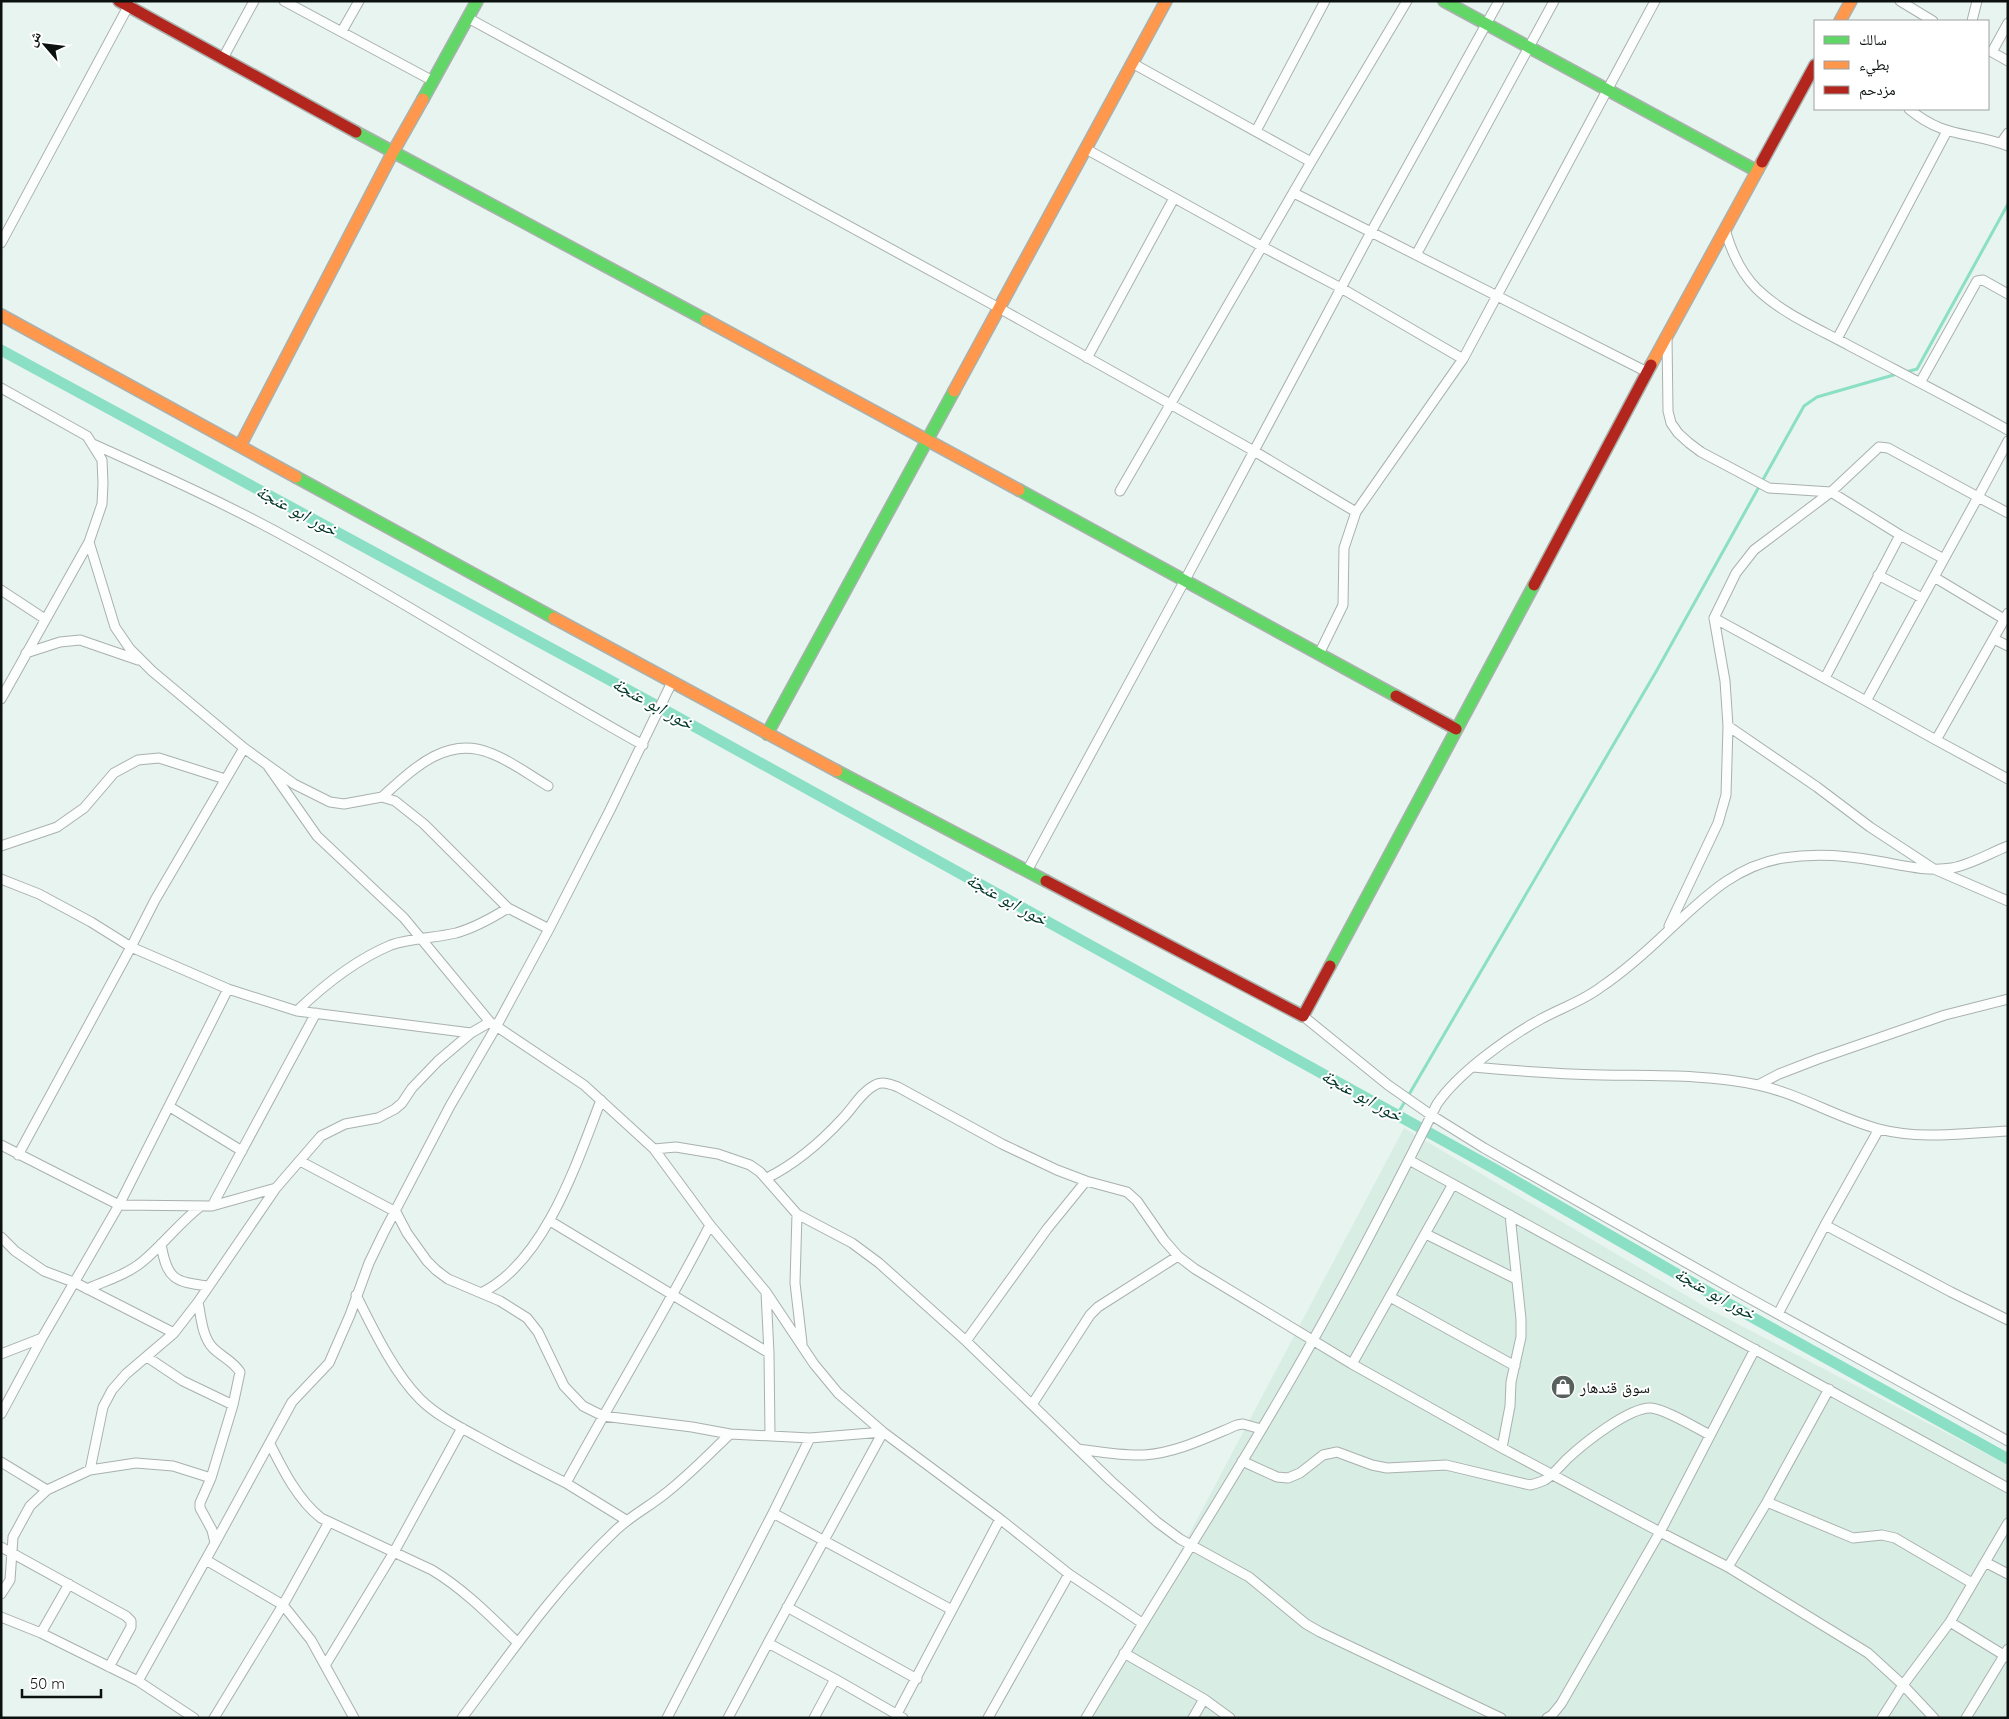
<svg xmlns="http://www.w3.org/2000/svg" width="2009" height="1719" font-family="Quicksand,'Noto Naskh Arabic',sans-serif">
	<style>
		.built { fill: #d8eee5 }
		.lines { fill: none; stroke-linecap: round; stroke-linejoin: round }
		.stream { stroke: #8adfc4; stroke-width: 3 }
		.canal { stroke: #8adfc4; stroke-width: 11 }
		.street-casing { stroke: #a9b1ae; stroke-width: 11 }
		.fast-casing { stroke: #a9b1ae; stroke-width: 14 }
		.slow-casing { stroke: #a9b1ae; stroke-width: 14 }
		.jam-casing { stroke: #a9b1ae; stroke-width: 14 }
		.street { stroke: #fcfdfd; stroke-width: 9 }
		.fast { stroke: #63d668; stroke-width: 11 }
		.slow { stroke: #ff974d; stroke-width: 11 }
		.jam { stroke: #b3261e; stroke-width: 11 }
		.labels { text-anchor: middle; dominant-baseline: central; stroke-width: 4; stroke-linejoin: round; paint-order: stroke }
		.poi-label { font-size: 16px; fill: #0a110e; stroke: #fff; text-anchor: start }
		.water-label { font-size: 18px; font-style: italic; fill: #003526; stroke: #fff }
	</style>
	<rect width="100%" height="100%" fill="#e8f4ef"/>
	<path class="built" d="M 1404,1128 L 1709,1309 L 2008,1465 L 2008,1718 L 1092,1718 Z"/>
	<g class="lines">
		<path class="stream" d="M 1906,372 L 1917,369 L 2008,204
			M 1397,1115 L 1657,670 L 1804,406 L 1817,397 L 1897,374"/>
		<path class="canal" d="M 1,350 L 652,703 L 1493,1168 L 1750,1316 L 2008,1459"/>
		<g class="street-casing">
			<path id="street" d="M 284,1 L 433,81
				M 1900,1 L 1933,21
				M 468,18 L 999,308 L 1254,451 L 1356,512
				M 1972,21 L 1977,1
				M 2008,23 L 1992,52 L 2008,61
				M 342,31 L 359,1
				M 223,58 L 254,1
				M 1132,63 L 1311,162
				M 1909,109 C 1945,139 1969,131 2008,146
				M 1256,131 L 1325,1
				M 2001,143 L 2008,133
				M 1086,149 L 1263,247 L 1341,288 L 1463,359
				M 1294,193 L 1647,372
				M 1725,229 C 1731,251 1740,272 1757,289 C 1783,314 1819,329 1850,346 C 1903,374 1956,401 2008,430
				M 1,243 L 131,1
				M 1416,255 L 1554,1
				M 1667,336 L 1668,411 L 1671,423 L 1678,433 L 1689,443 L 1701,452 L 1769,488 L 1831,492 L 1900,535 L 1944,559
				M 1837,339 L 1947,131
				M 1087,358 L 1174,198
				M 1921,381 L 1977,281 L 1983,280 L 2008,294
				M 1,388 L 87,436 L 102,460 L 103,483 L 102,504 L 89,542 L 1,699
				M 2008,441 L 1978,497 L 2008,513
				M 93,444 C 162,475 231,506 297,543 C 414,607 526,680 643,745
				M 1120,491 L 1311,162 L 1407,1
				M 89,542 L 115,627 L 130,649 L 152,671 L 244,748 L 294,784 L 330,802 L 344,804 L 382,797 L 395,801 L 424,824 L 508,908 L 549,929
				M 1878,575 L 1922,598
				M 1934,577 L 1866,701 L 1936,740
				M 1,590 L 45,619
				M 2008,613 L 1936,740 L 2008,779
				M 1994,639 L 2008,646
				M 26,653 L 60,642 L 80,640 L 138,660
				M 1319,654 L 1343,605 L 1344,548 L 1356,512 L 1463,359 L 1655,1
				M 1825,678 L 1900,535
				M 1866,701 L 1714,618 L 1736,573 L 1754,550 L 1831,492 L 1879,447 L 1888,448 L 1978,497 L 1934,577 L 2004,619
				M 1728,726 L 1817,787 L 1870,827 L 1934,869 L 2008,901
				M 268,766 L 317,836 L 404,918 L 490,1022 L 584,1085 L 654,1149 L 710,1225 L 766,1292 L 814,1364 L 838,1393 L 883,1432 L 768,1643 L 835,1679
				M 382,797 C 412,770 446,735 490,753 C 510,760 529,775 548,786
				M 1,846 L 57,827 L 84,808 L 114,773 L 138,760 L 159,758 L 225,779
				M 1027,871 L 1185,580 L 1371,232 L 1499,1
				M 1,879 L 39,894 L 91,922 L 131,947 L 228,989 L 297,1011 L 471,1033
				M 1669,926 L 1718,823 L 1726,795 L 1728,726 L 1725,681 L 1714,618
				M 228,989 L 119,1205 L 212,1206 L 276,1188 L 321,1136 L 345,1124 L 378,1118 L 395,1109 L 402,1103 L 412,1088 L 438,1061 L 471,1033 L 490,1022
				M 297,1011 C 325,984 355,960 391,945 C 411,938 435,938 456,933 C 474,928 492,918 508,908
				M 1303,1016 L 1388,1085 L 1431,1115 L 1484,1148 L 1738,1292 L 2008,1441
				M 1473,1067 C 1516,1071 1559,1074 1602,1075 C 1654,1076 1707,1074 1758,1085 C 1800,1094 1837,1118 1879,1129 C 1921,1140 1965,1133 2008,1131
				M 1758,1085 L 1779,1074 L 1818,1059 L 1945,1015 L 2008,999
				M 170,1107 L 242,1151
				M 1879,1129 L 1825,1225 L 1951,1292 L 2008,1320
				M 1,1145 L 119,1205 L 42,1338 L 1,1354
				M 654,1149 L 676,1147 L 718,1154 L 750,1165 L 760,1172 L 797,1214 L 852,1243 L 879,1263 L 966,1341 L 1111,1481 L 1157,1522 L 1180,1539 L 1249,1577 L 1306,1624 L 1320,1632 L 1501,1718
				M 18,1155 L 131,947 L 155,900 L 244,748
				M 1409,1160 L 2008,1488
				M 300,1161 L 396,1212 L 407,1233 L 427,1261 L 436,1270 L 448,1279 L 500,1301 L 527,1318 L 538,1332 L 564,1386 L 583,1406 L 603,1416 L 692,1427 L 730,1434 L 810,1438 L 883,1432 L 1000,1519 L 1069,1574 L 1142,1623
				M 767,1178 C 797,1163 820,1143 843,1118 C 853,1108 861,1092 875,1085 C 882,1081 890,1084 898,1087 L 1002,1144 L 1057,1170 L 1086,1181 L 1127,1192 L 1137,1201 L 1164,1240 L 1178,1256 L 1195,1269 L 1352,1364 L 1502,1448 L 1660,1532 L 1755,1349
				M 212,1206 L 316,1013
				M 797,1214 L 795,1283 L 802,1343
				M 550,1221 L 769,1353
				M 1426,1234 L 1516,1279
				M 1,1237 L 15,1251 L 44,1271 L 76,1283 L 174,1333
				M 161,1244 C 167,1279 174,1282 208,1286
				M 87,1289 C 105,1281 126,1275 142,1262 C 163,1245 179,1223 201,1206
				M 766,1292 L 769,1353 L 770,1436
				M 481,1293 C 545,1262 577,1162 601,1100
				M 356,1295 C 373,1329 394,1373 420,1399 C 436,1415 458,1426 478,1437 C 507,1453 536,1468 566,1483 C 613,1397 665,1312 710,1225
				M 1390,1297 L 1515,1366
				M 198,1302 C 201,1316 202,1337 213,1348 C 222,1357 233,1361 240,1372 L 233,1405 L 211,1478
				M 1778,1314 L 1825,1225
				M 966,1341 L 1047,1229 L 1086,1181
				M 147,1357 L 183,1381 L 233,1405
				M 1352,1364 L 1453,1184
				M 1033,1403 L 1090,1315 L 1098,1307 L 1178,1256
				M 1,1414 L 42,1338
				M 270,1444 C 283,1470 298,1500 321,1518 L 432,1570 C 465,1590 490,1616 518,1643
				M 1502,1448 L 1510,1406 L 1511,1382 L 1521,1337 L 1521,1319 L 1510,1215
				M 1078,1449 C 1100,1452 1122,1456 1144,1455 C 1176,1453 1208,1437 1237,1425 L 1243,1424 L 1261,1429
				M 1242,1461 L 1277,1477 L 1288,1478 L 1300,1473 L 1323,1455 L 1337,1452 L 1372,1465 L 1387,1468 L 1446,1465 L 1530,1485 C 1535,1484 1540,1482 1545,1480 C 1553,1475 1560,1466 1567,1459 C 1583,1444 1629,1407 1651,1408 C 1665,1409 1696,1428 1710,1435
				M 1,1462 L 47,1490
				M 90,1470 L 103,1407 L 112,1390 L 126,1374 L 174,1333 L 198,1302 L 276,1188
				M 566,1483 L 626,1520
				M 1767,1502 L 1853,1538 L 1882,1535 L 1895,1538 L 1972,1583
				M 773,1513 L 952,1610
				M 215,1543 L 292,1402 L 329,1363 L 350,1315 L 369,1263 L 383,1234 L 450,1106 L 496,1027 L 549,929 L 610,810 L 672,682
				M 1,1547 L 126,1616 L 131,1621 L 131,1627 L 109,1667
				M 206,1560 L 283,1605 L 311,1640 L 354,1718
				M 1985,1562 L 2008,1574
				M 1728,1567 L 1767,1502 L 1829,1389
				M 1,1594 L 10,1580 L 13,1537 L 30,1506 L 47,1490 L 90,1470 L 136,1463 L 173,1466 L 211,1478 L 200,1503 L 200,1508 L 212,1530 L 215,1543 L 138,1681
				M 787,1607 L 917,1679
				M 1,1617 L 41,1633 L 138,1681 L 194,1718
				M 1950,1622 L 2007,1657
				M 41,1633 L 69,1584
				M 1124,1653 L 1204,1699 L 1193,1718
				M 326,1664 L 394,1552 L 462,1428
				M 1204,1699 L 1230,1718
				M 897,1714 L 1000,1519
				M 214,1718 L 283,1605 L 329,1522
				M 462,1718 C 510,1654 556,1587 614,1532 C 630,1516 649,1507 666,1493 C 689,1475 709,1454 730,1434
				M 667,1718 L 773,1513 L 810,1438
				M 728,1718 L 768,1643
				M 814,1718 L 835,1679 L 903,1718
				M 988,1718 L 1069,1574
				M 1086,1718 C 1160,1592 1241,1470 1312,1342 C 1356,1264 1397,1184 1437,1104 C 1458,1073 1508,1037 1541,1019 C 1561,1008 1583,1001 1601,987 C 1625,971 1647,951 1668,931 C 1703,899 1734,866 1783,858 C 1815,853 1845,855 1877,861 C 1901,865 1926,872 1952,868 C 1970,865 1990,853 2008,846
				M 1547,1718 L 1552,1715 L 1561,1704 L 1660,1532 L 1728,1567 L 1868,1653 L 1903,1685 L 1934,1718
				M 1882,1718 L 1903,1685 L 1950,1622 L 2008,1523
				M 1966,1718 L 2008,1649"/>
		</g>
		<g class="fast-casing">
			<path id="fast" d="M 1444,1 L 1757,171
				M 423,99 L 477,1
				M 356,132 L 706,320
				M 296,477 L 554,618
				M 1019,490 L 1396,696
				M 767,734 L 954,391
				M 837,771 L 1046,881
				M 1330,966 L 1534,585"/>
		</g>
		<g class="slow-casing">
			<path id="slow" d="M 1840,21 L 1851,1
				M 1,315 L 296,477
				M 706,320 L 1019,490
				M 1651,365 L 1762,162
				M 954,391 L 1166,1
				M 240,446 L 393,152 L 423,99
				M 554,618 L 837,771"/>
		</g>
		<g class="jam-casing">
			<path id="jam" d="M 119,1 L 356,132
				M 1762,162 L 1815,65
				M 1534,585 L 1651,365
				M 1396,696 L 1456,729
				M 1046,881 L 1303,1016 L 1330,966"/>
		</g>
		<use href="#street" class="street"/>
		<use href="#fast" class="fast"/>
		<use href="#slow" class="slow"/>
		<use href="#jam" class="jam"/>
	</g>
	<defs>
		<g id="shop-disc" transform="scale(1.25)"><circle r="9.5" fill="#58605d" stroke="#fff"/><path d="M-5-2.5h2.3a2.7 3.5 0 0 1 5.4 0H5L5.5 6h-11ZM-1.5-2.5h3a1.5 2.3 0 0 0-3 0Z" fill="#fff"/></g>
	</defs>
	<g fill-rule="evenodd">
		<use href="#shop-disc" x="1563" y="1387"/>
	</g>
	<g class="labels">
		<g class="poi-label">
			<text x="1580" y="1387">سوق قندهار</text>
		</g>
		<g class="water-label">
			<text transform="translate(297 510) rotate(28)">خور ابو عنجة</text>
			<text transform="translate(653 703) rotate(29)">خور ابو عنجة</text>
			<text transform="translate(1007 899) rotate(29)">خور ابو عنجة</text>
			<text transform="translate(1362 1095) rotate(29)">خور ابو عنجة</text>
			<text transform="translate(1715 1293) rotate(29)">خور ابو عنجة</text>
		</g>
	</g>
	<rect width="2009" height="1719" fill="none" stroke="#0a110e" stroke-width="5"/>
	<rect x="1814" y="20" width="175" height="90" fill="#ffffff" stroke="#9da09f"/>
	<rect x="1824" y="36" width="25" height="8" fill="#63d668" stroke="#9da09f"/>
	<text x="1859" y="45" font-size="15" fill="#0a110e">سالك</text>
	<rect x="1824" y="61" width="25" height="8" fill="#ff974d" stroke="#9da09f"/>
	<text x="1859" y="70" font-size="15" fill="#0a110e">بطيء</text>
	<rect x="1824" y="86" width="25" height="8" fill="#b3261e" stroke="#9da09f"/>
	<text x="1859" y="95" font-size="15" fill="#0a110e">مزدحم</text>
	<g transform="translate(45 45) rotate(298)" stroke="#ffffff" stroke-width="4" paint-order="stroke">
	<path d="M0-4L9 19L0 12L-9 19Z" fill="#0a110e"/>
	<text y="-8" font-size="14" font-weight="bold" text-anchor="middle" fill="#0a110e">ش</text>
	</g>
	<path d="M22 1689v8h79v-8" fill="none" stroke="#0a110e" stroke-width="2.5"/>
	<text x="30" y="1689" font-size="15" fill="#0a110e" stroke="#ffffff" stroke-width="4" paint-order="stroke">50 m</text>
</svg>
